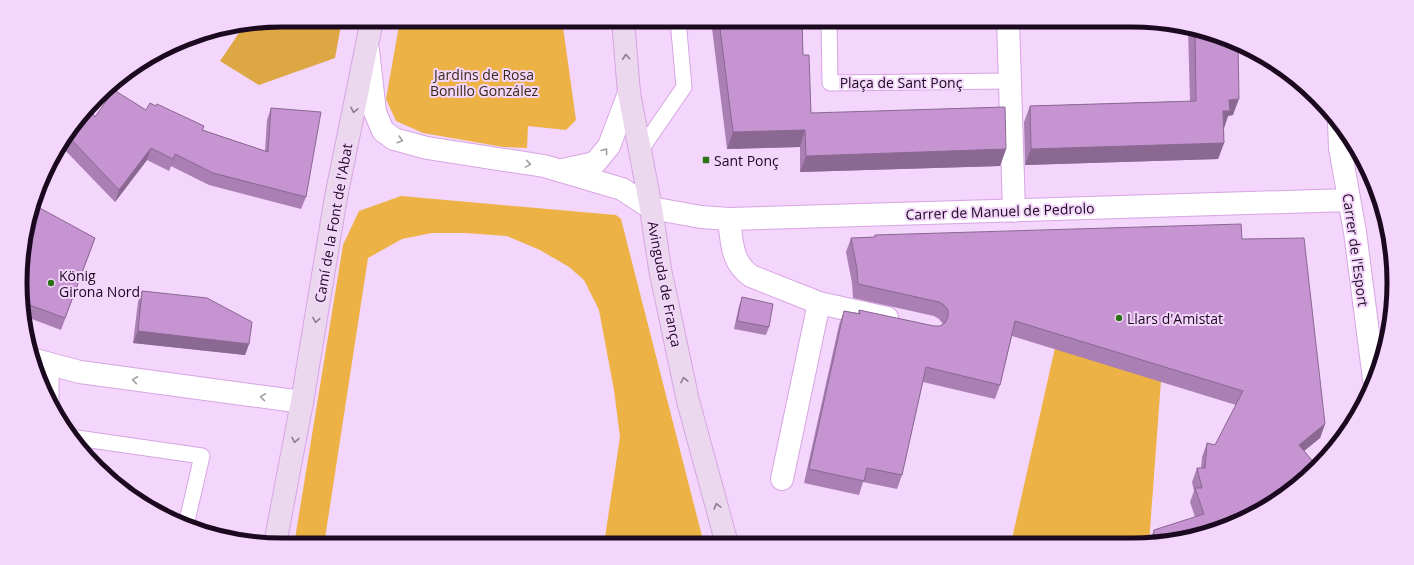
<svg xmlns="http://www.w3.org/2000/svg" width="1414" height="565" font-family="'Open Sans',sans-serif">
	<style>
		.green { fill: #ecb245 }
		.forest { fill: #dda843 }
		.lines { fill: none; stroke-linecap: round; stroke-linejoin: round }
		.lane-casing { stroke: #d7a5e3; stroke-width: 17 }
		.street-casing { stroke: #d7a5e3; stroke-width: 24 }
		.secondary-casing { stroke: #d7a5e3; stroke-width: 24 }
		.lane { stroke: #fff; stroke-width: 15 }
		.street { stroke: #fff; stroke-width: 22 }
		.secondary { stroke: #ebd8ef; stroke-width: 22 }
		.wall { fill: #a97fb4 }
		.shaded-wall { fill: #8a6892 }
		.building { fill: #c594d1; stroke: #8a6892 }
		.oneway { stroke: #8d7b92 }
		.oneway2 { stroke: #a49da6 }
		.poi-dot { fill: #2a7215; stroke: #f4d5fb; stroke-width: 1.5 }
		.labels { text-anchor: middle; dominant-baseline: central; stroke-width: 4; stroke-linejoin: round; paint-order: stroke }
		.park-label { font-size: 14px; fill: #372a15; stroke: #f4d5fb }
		.street-label { font-size: 14px; fill: #1b0920; stroke: #f4d5fb }
		.poi-label { font-size: 14px; fill: #1b0920; stroke: #f4d5fb; text-anchor: start }
		.rim { fill: none; stroke: #1b0920; stroke-width: 5 }
	</style>
	<rect width="100%" height="100%" fill="#f4d5fb"/>
	<path class="green" d="M 400,20 L 562,20 L 576,120 L 566,130 L 528,126 L 527,148 L 503,147 L 423,133 L 396,121 L 386,99 Z
		M 1377,193 L 1385,214 L 1393,265 L 1392,312 Z
		M 401,196 L 616,215 L 621,219 L 704,544 L 604,544 L 620,437 L 614,390 L 599,310 L 584,280 L 569,267 L 540,250 L 507,236 L 465,233 L 432,233 L 402,239 L 368,258 L 324,545 L 294,545 L 343,245 L 359,211 Z
		M 1055,348 L 1161,381 L 1149,543 L 1011,543 Z"/>
	<path class="forest" d="M 283,20 L 342,20 L 335,58 L 259,85 L 220,61 L 243,27 Z"/>
	<g class="lines">
		<g class="lane-casing">
			<path id="lane" d="M 829,20 L 830,83 L 1010,81
				M 640,151 L 684,87 L 678,20
				M 51,402 L 51,365
				M 77,438 L 202,456 L 186,525"/>
		</g>
		<g class="street-casing">
			<path id="street" d="M 1008,20 L 1014,211
				M 368,50 L 375,112 L 383,131 L 394,139 L 427,148 L 544,166 L 622,189 L 651,208 L 701,217 L 729,219 L 1349,200
				M 1339,122 L 1340,148 L 1355,232 L 1374,379
				M 562,170 L 595,163 L 609,146 L 629,93
				M 729,219 C 732,242 731,262 751,276 L 819,303 L 887,318
				M 35,360 L 80,372 L 302,402
				M 782,479 L 819,303"/>
		</g>
		<g class="secondary-casing">
			<path id="secondary" d="M 623,20 L 629,93 L 651,208 L 660,269 L 688,401 L 727,544
				M 275,544 L 302,402 L 336,197 L 372,20"/>
		</g>
		<use href="#lane" class="lane"/>
		<use href="#street" class="street"/>
		<use href="#secondary" class="secondary"/>
	</g>
	<path class="wall" d="M 711,20 L 802,20 L 803,55 L 811,113 L 1006,149 L 1000,166 L 800,172 L 800,147 L 727,149 Z
		M 1188,29 L 1216,34 L 1233,115 L 1228,116 L 1224,128 L 1224,143 L 1218,159 L 1025,165 L 1024,122 L 1030,106 L 1190,101 Z
		M 156,106 L 204,126 L 203,130 L 265,151 L 267,120 L 271,108 L 306,197 L 301,209 L 209,185 L 171,166 L 169,171 L 147,160 L 115,202 L 60,145 L 90,109 L 95,117 L 146,110 Z
		M 875,235 L 1242,239 L 1325,424 L 1320,438 L 1304,451 L 1316,465 L 1316,467 L 1304,480 L 1166,543 L 1149,543 L 1154,530 L 1195,517 L 1190,502 L 1194,491 L 1192,482 L 1197,468 L 1201,468 L 1202,457 L 1207,443 L 1215,445 L 1236,405 L 1012,336 L 1000,385 L 995,399 L 923,382 L 902,475 L 897,489 L 863,482 L 859,495 L 804,483 L 839,325 L 844,311 L 858,313 L 859,310 L 934,326 L 940,326 L 943,324 L 939,319 L 934,316 L 853,298 L 852,283 L 846,252 L 851,238 L 874,237 Z
		M 95,238 L 61,330 L 24,316 L 22,248 Z
		M 142,291 L 249,344 L 245,355 L 133,343 L 138,302 Z
		M 742,297 L 769,327 L 766,335 L 734,329 L 739,306 Z"/>
	<path class="shaded-wall" d="M 1239,99 L 1233,115 L 1228,116 L 1224,128 L 1223,111 L 1229,100 Z
		M 805,130 L 800,147 L 727,149 L 733,132 Z
		M 1224,143 L 1218,159 L 1025,165 L 1031,149 Z
		M 151,148 L 147,160 L 115,202 L 119,190 Z
		M 1006,149 L 1000,166 L 800,172 L 806,156 Z
		M 175,154 L 171,166 L 169,171 L 173,159 Z
		M 138,331 L 249,344 L 245,355 L 133,343 Z
		M 1325,424 L 1320,438 L 1294,459 L 1299,445 Z
		M 1316,465 L 1316,467 L 1310,474 L 1312,467 Z"/>
	<path class="building" d="M 719,20 L 802,20 L 803,55 L 809,55 L 811,113 L 1005,107 L 1006,149 L 806,156 L 805,130 L 733,132 Z
		M 1195,30 L 1216,34 L 1238,44 L 1239,99 L 1229,100 L 1230,111 L 1223,111 L 1224,143 L 1031,149 L 1030,106 L 1196,101 Z
		M 114,90 L 146,110 L 150,103 L 156,106 L 157,104 L 204,126 L 202,130 L 268,152 L 271,108 L 321,112 L 306,197 L 213,173 L 175,154 L 173,159 L 151,148 L 119,190 L 68,136 L 90,109 L 95,117 Z
		M 36,206 L 95,238 L 65,318 L 24,303 L 22,248 Z
		M 1241,224 L 1242,239 L 1304,238 L 1325,424 L 1299,445 L 1316,465 L 1312,467 L 1313,470 L 1304,480 L 1232,525 L 1166,543 L 1153,543 L 1154,530 L 1204,514 L 1195,488 L 1202,488 L 1197,468 L 1205,468 L 1207,443 L 1215,445 L 1243,391 L 1015,321 L 1000,385 L 926,367 L 902,475 L 867,468 L 864,481 L 809,469 L 844,311 L 860,314 L 859,310 L 934,326 L 940,326 L 945,323 L 948,317 L 948,310 L 944,305 L 939,302 L 858,284 L 857,269 L 851,238 L 875,237 L 875,235 Z
		M 142,291 L 207,298 L 252,322 L 249,344 L 138,331 Z
		M 742,297 L 773,304 L 769,327 L 737,321 Z"/>
	<defs><path id="oneway-chevron" d="M-2-3.5L2.5 0L-2 3.5" fill="none" stroke-width="1.6" stroke-linecap="round" stroke-linejoin="round"/></defs>
	<g class="oneway">
		<use href="#oneway-chevron" transform="translate(626 57) rotate(-94)"/>
		<use href="#oneway-chevron" transform="translate(354 110) rotate(102)"/>
		<use href="#oneway-chevron" transform="translate(316 320) rotate(99)"/>
		<use href="#oneway-chevron" transform="translate(684 380) rotate(-102)"/>
		<use href="#oneway-chevron" transform="translate(295 440) rotate(101)"/>
		<use href="#oneway-chevron" transform="translate(717 506) rotate(-105)"/>
	</g>
	<g class="oneway2">
		<use href="#oneway-chevron" transform="translate(400 140) rotate(17)"/>
		<use href="#oneway-chevron" transform="translate(605 151) rotate(-53)"/>
		<use href="#oneway-chevron" transform="translate(528 164) rotate(9)"/>
		<use href="#oneway-chevron" transform="translate(135 380) rotate(-172)"/>
		<use href="#oneway-chevron" transform="translate(263 397) rotate(-172)"/>
	</g>
	<g class="poi-dot">
		<rect x="702" y="156" width="8" height="8" rx="2"/>
		<circle cx="51" cy="283" r="4"/>
		<circle cx="1119" cy="318" r="4"/>
	</g>
	<g class="labels">
		<g class="park-label">
			<text x="484" y="74">Jardins de Rosa<tspan x="484" dy="16">Bonillo González</tspan></text>
		</g>
		<g class="street-label">
			<text x="901" y="82">Plaça de Sant Ponç</text>
			<text transform="translate(1000 211) rotate(-2)">Carrer de Manuel de Pedrolo</text>
			<text transform="translate(333 223) rotate(-80)">Camí de la Font de l'Abat</text>
			<text transform="translate(1356 250) rotate(82)">Carrer de l'Esport</text>
			<text transform="translate(665 284) rotate(79)">Avinguda de França</text>
		</g>
		<g class="poi-label">
			<text x="714" y="160">Sant Ponç</text>
			<text x="59" y="275">König<tspan x="59" dy="16">Girona Nord</tspan></text>
			<text x="1127" y="318">Llars d'Amistat</text>
		</g>
	</g>
	<path d="M0 0H1414V565H0ZM282 27H1132A255 255 0 0 1 1387 282V283A255 255 0 0 1 1132 538H282A255 255 0 0 1 27 283V282A255 255 0 0 1 282 27Z" fill="#f4d5fb" fill-rule="evenodd"/>
	<path class="rim" d="M282 27H1132A255 255 0 0 1 1387 282V283A255 255 0 0 1 1132 538H282A255 255 0 0 1 27 283V282A255 255 0 0 1 282 27Z"/>
</svg>
